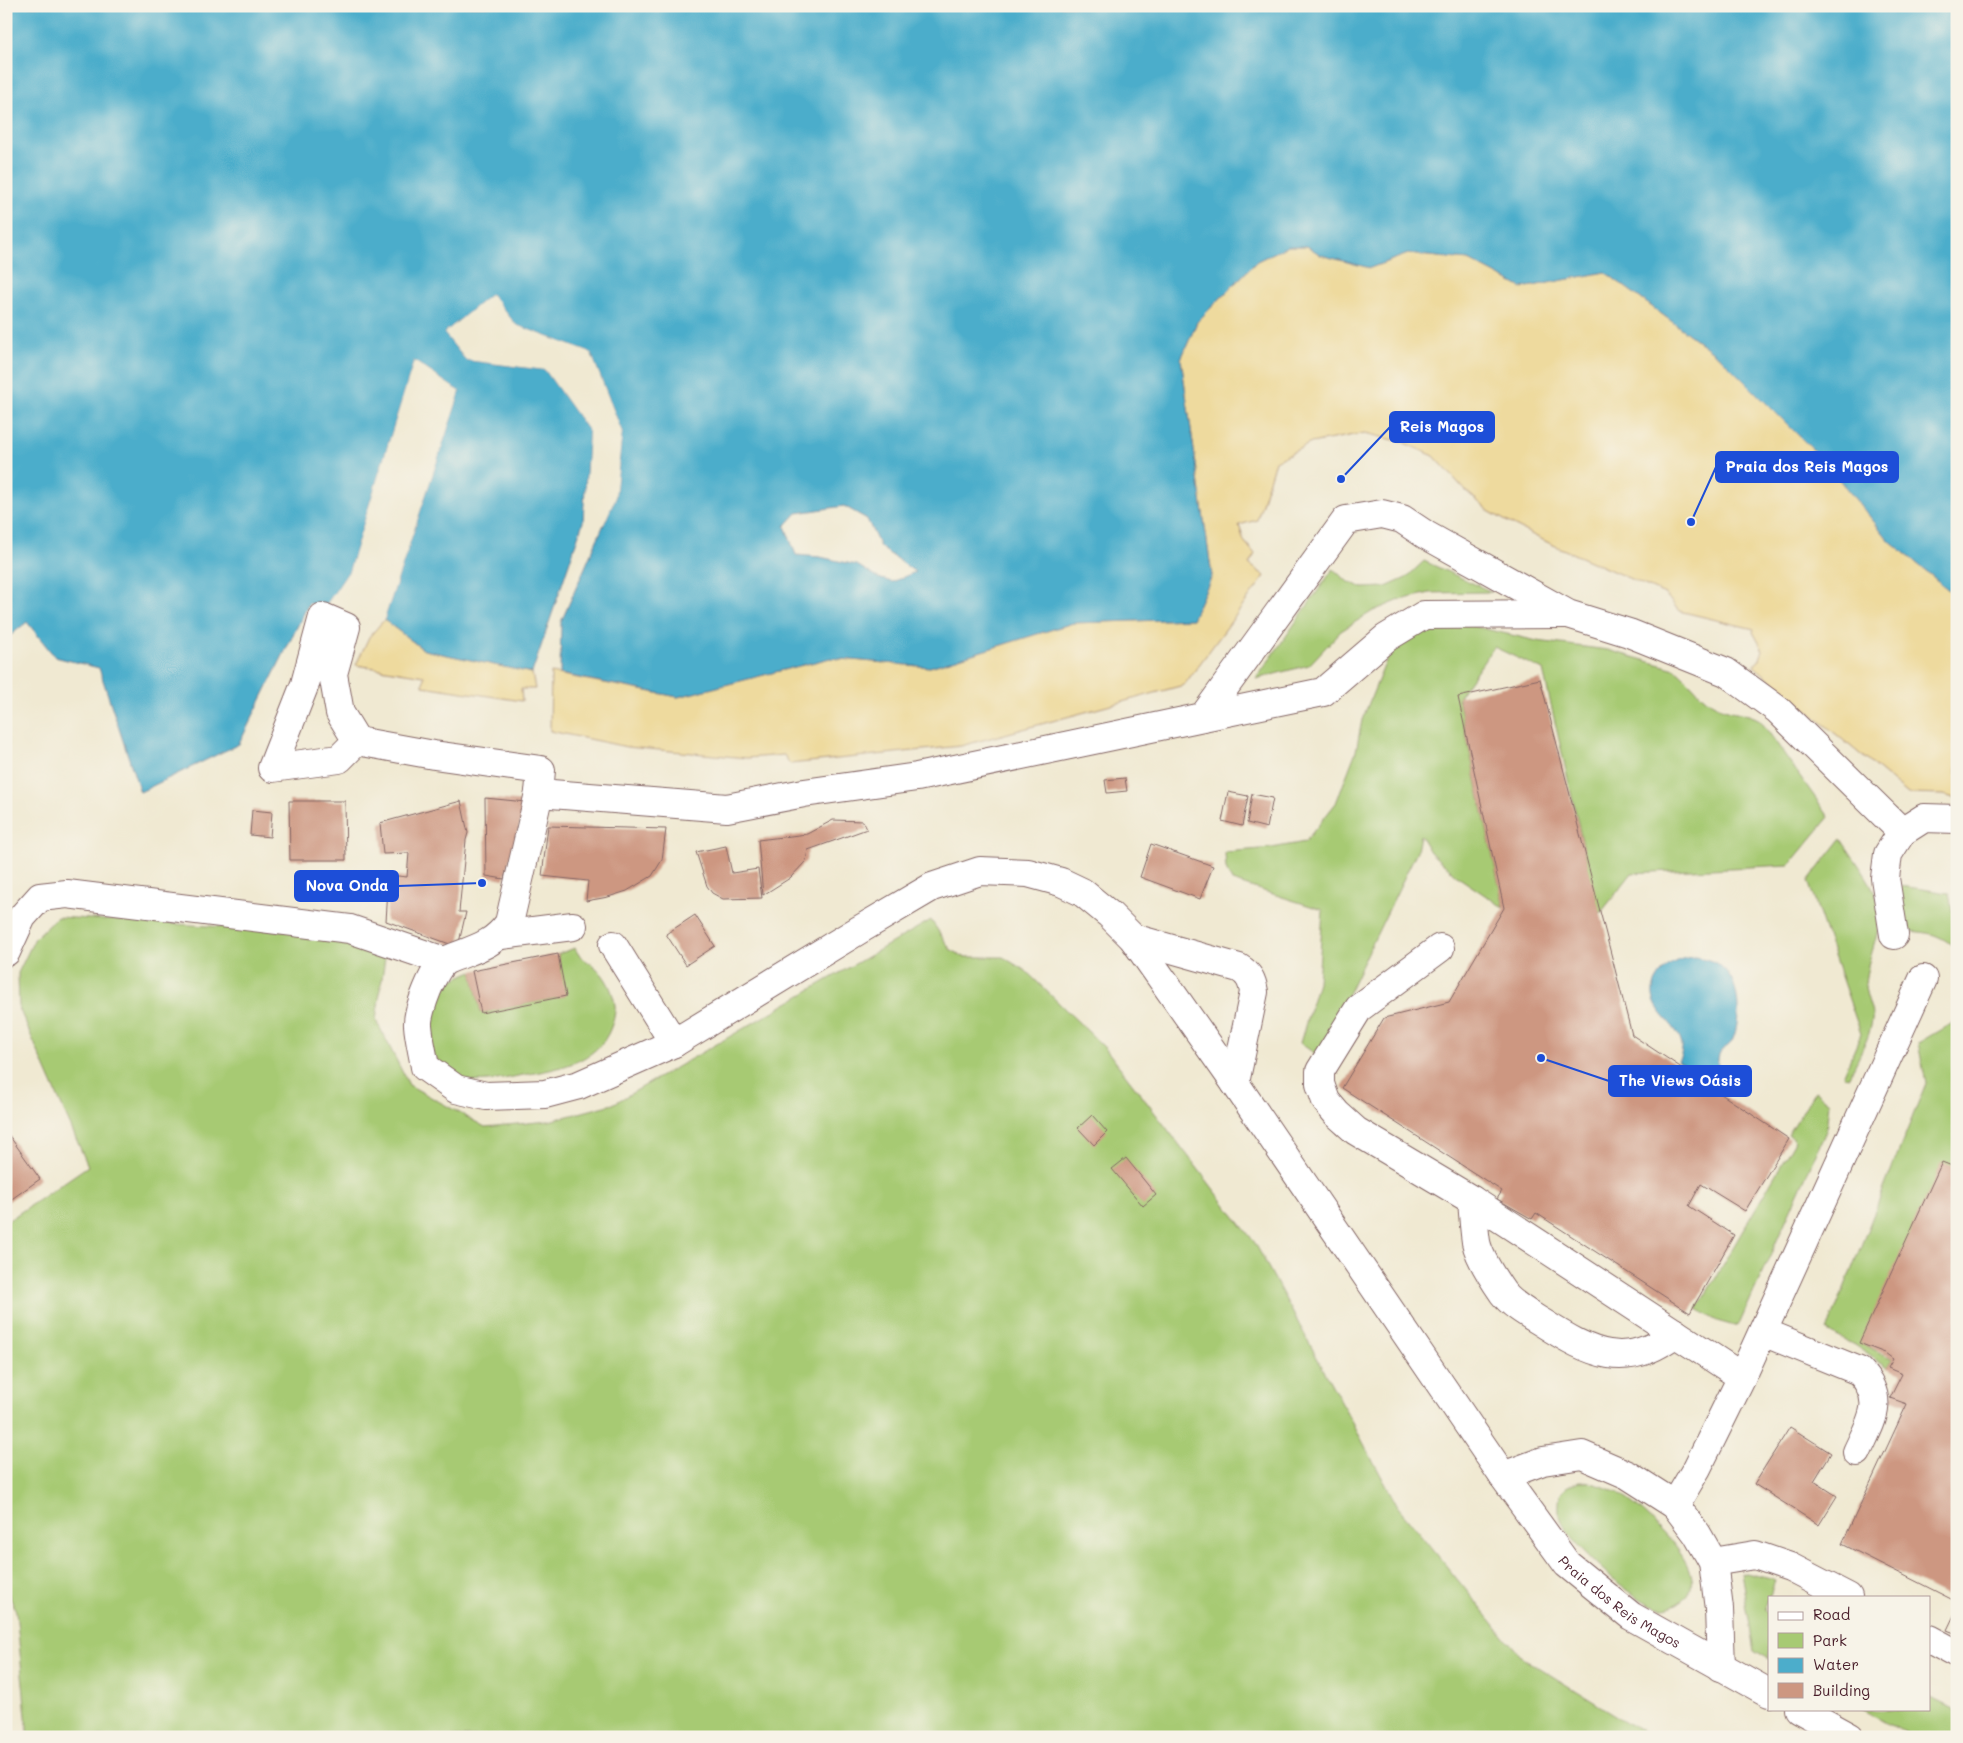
<svg xmlns="http://www.w3.org/2000/svg" width="1963" height="1743" font-family="Mali,sans-serif">
	<style>
		.green { fill: #a7ca73; stroke: #78744f }
		.sand { fill: #eeda9e; stroke: #9c7c64 }
		.water { fill: #4cadcb; stroke: #4b667b; fill-rule: evenodd }
		.pier { fill: #f0e9d2 }
		.building { fill: #cd9781 }
		.lines { fill: none; stroke-linecap: round; stroke-linejoin: round }
		.minor-casing { stroke: #846665; stroke-width: 30 }
		.minor { stroke: #fff; stroke-width: 28 }
		.labels { text-anchor: middle; dominant-baseline: central; stroke-width: 4.5; stroke-linejoin: round; paint-order: stroke }
		.street-label { font-size: 14px; fill: #4a1f2b; stroke: #f7f3e8 }
		.leader { fill: none; stroke: #1d4ed8; stroke-width: 2 }
		.callout-dot { fill: #1d4ed8; stroke: #f7f3e8; stroke-width: 2 }
		.callout { fill: #1d4ed8; stroke: #1d4ed8; stroke-width: 2 }
		.callout-label { font-size: 15px; text-anchor: middle; font-weight: bold; fill: #fff }
	</style>
	<rect width="100%" height="100%" fill="#f7f3e8"/>
	<filter id="ink" filterUnits="userSpaceOnUse"><feTurbulence type="fractalNoise" baseFrequency=".02" numOctaves="2"/><feDisplacementMap in="SourceGraphic" scale="10" xChannelSelector="R" yChannelSelector="G"/><feConvolveMatrix kernelMatrix="1 2 1 2 8 2 1 2 1" color-interpolation-filters="sRGB"/></filter>
	<filter id="wash" filterUnits="userSpaceOnUse"><feTurbulence type="fractalNoise" baseFrequency=".0096" numOctaves="4" result="noise"/><feDisplacementMap in="SourceGraphic" scale="20" xChannelSelector="R" yChannelSelector="G"/><feGaussianBlur stdDeviation="1.12" result="paint"/><feColorMatrix in="noise" values="0 0 0 0 0 0 0 0 0 0 0 0 0 0 0 0 0 1.4 0 .05"/><feComposite in="paint" operator="in"/></filter>
	<g filter="url(#wash)">
		<rect width="100%" height="100%" fill="#f0e9d2"/>
		<path class="green" d="M 1424,561 L 1492,592 L 1430,593 L 1400,600 L 1373,611 L 1341,631 L 1309,665 L 1256,679 L 1333,569 L 1347,581 L 1363,588 L 1386,587 L 1406,578 Z
			M 1460,623 L 1537,641 L 1608,650 L 1675,669 C 1690,680 1701,700 1719,707 C 1732,713 1747,712 1760,720 L 1829,817 L 1789,865 L 1632,873 L 1599,915 L 1543,670 L 1494,647 L 1458,698 L 1504,908 L 1458,877 L 1430,852 L 1420,835 L 1417,851 L 1318,1056 L 1300,1043 L 1318,982 L 1323,910 L 1232,881 L 1226,869 L 1225,852 L 1272,848 L 1305,842 L 1336,803 L 1356,751 L 1362,720 L 1388,656 L 1424,628 Z
			M 1841,839 C 1851,855 1871,880 1877,898 C 1886,926 1867,956 1865,984 C 1865,997 1874,1011 1872,1021 C 1869,1040 1857,1060 1849,1077 L 1843,1076 L 1861,1034 L 1808,881 Z
			M 1901,886 L 1949,893 L 1952,910 L 1957,918 L 1957,949 C 1939,934 1929,932 1906,931 L 1902,902 Z
			M 57,917 L 343,934 L 386,951 L 376,1020 L 409,1085 L 485,1127 L 549,1121 L 613,1104 L 931,920 L 950,949 L 964,957 L 1003,957 L 1026,971 L 1105,1048 L 1255,1243 L 1398,1507 L 1520,1656 L 1650,1737 L 28,1737 L 16,1611 L 6,1588 L 6,1222 L 88,1166 L 19,1008 L 18,973 L 35,938 Z
			M 575,948 C 579,958 585,959 594,966 C 605,975 613,990 615,1005 C 616,1014 612,1026 608,1034 C 591,1066 550,1070 518,1076 C 504,1079 475,1085 462,1079 C 452,1075 438,1063 433,1054 C 429,1045 430,1025 433,1016 C 441,987 443,983 472,971 L 481,1013 L 565,996 L 558,954 Z
			M 1957,1020 L 1957,1168 L 1860,1343 L 1893,1359 L 1888,1368 L 1854,1345 L 1827,1331 L 1926,1083 L 1918,1043 Z
			M 1815,1091 L 1829,1102 L 1826,1131 L 1738,1327 L 1717,1321 L 1697,1309 L 1795,1141 L 1788,1135 Z
			M 1579,1482 C 1610,1482 1639,1506 1659,1528 C 1674,1543 1706,1579 1684,1599 C 1680,1604 1670,1608 1663,1608 C 1638,1607 1566,1541 1560,1517 C 1558,1510 1559,1501 1560,1494 L 1567,1486 Z
			M 1741,1572 L 1775,1580 L 1765,1611 L 1769,1613 L 1769,1660 L 1754,1651 Z
			M 1929,1697 L 1957,1711 L 1957,1737 L 1914,1737 L 1862,1709 L 1929,1709 Z"/>
		<path class="sand" d="M 1288,246 L 1307,246 L 1321,255 L 1370,268 L 1408,254 L 1469,260 L 1522,288 L 1605,272 L 1721,358 L 1823,460 L 1889,540 L 1957,597 L 1957,799 L 1944,795 L 1908,794 L 1754,666 L 1760,659 L 1763,650 L 1753,632 L 1754,629 L 1679,611 L 1665,594 L 1551,544 L 1515,526 L 1490,512 L 1465,490 L 1434,456 L 1402,442 L 1365,433 L 1311,443 L 1275,461 L 1257,520 L 1239,525 L 1244,541 L 1255,554 L 1249,564 L 1265,576 L 1184,685 L 961,746 L 790,764 L 784,755 L 747,758 L 627,747 L 550,731 L 551,673 L 678,697 L 830,658 L 930,667 L 1073,623 L 1192,619 L 1212,576 L 1181,359 L 1197,322 L 1257,261 Z
			M 384,620 L 424,650 L 532,673 L 535,689 L 521,689 L 522,701 L 423,686 L 424,676 L 356,665 L 369,637 Z"/>
		<path class="water" d="M 6,6 L 1957,6 L 1957,597 L 1889,540 L 1823,460 L 1721,358 L 1605,272 L 1522,288 L 1469,260 L 1408,254 L 1370,268 L 1321,255 L 1307,246 L 1288,246 L 1257,261 L 1197,322 L 1181,359 L 1212,576 L 1192,619 L 1073,623 L 930,667 L 830,658 L 678,697 L 560,674 L 561,622 L 615,499 L 622,432 L 591,353 L 516,325 L 491,294 L 444,333 L 466,360 L 545,370 L 589,432 L 583,522 L 532,673 L 424,650 L 384,620 L 460,392 L 414,361 L 349,571 L 324,608 L 309,603 L 239,744 L 140,792 L 99,668 L 55,657 L 27,622 L 6,639 ZM 844,506 L 867,519 L 880,547 L 915,572 L 892,582 L 878,578 L 857,565 L 820,557 L 796,555 L 785,526 L 797,513 Z
			M 1694,957 C 1706,958 1718,962 1726,971 C 1740,986 1741,1020 1733,1039 C 1728,1052 1716,1044 1718,1068 L 1706,1078 L 1678,1061 C 1699,1025 1630,1013 1661,973 C 1670,962 1681,958 1694,957 Z"/>
		<path class="pier" d="M 491,294 L 516,325 L 591,353 L 622,432 L 615,499 L 604,524 L 602,523 L 613,498 L 619,432 L 589,355 L 515,327 L 491,297 L 448,333 L 467,357 L 547,368 L 591,432 L 586,517 L 584,516 L 589,432 L 545,370 L 466,360 L 444,333 Z
			M 414,361 L 460,392 L 384,620 L 382,622 L 381,620 L 457,393 L 415,365 L 351,572 L 326,609 L 324,608 L 349,571 Z"/>
		<g id="blocks">
			<path class="building" d="M 1540,679 L 1632,1035 L 1789,1139 L 1745,1211 L 1701,1184 L 1689,1206 L 1734,1235 L 1690,1313 L 1536,1213 L 1532,1219 L 1497,1199 L 1502,1191 L 1342,1088 L 1384,1018 L 1449,1002 L 1504,908 L 1458,697 Z
				M 1125,778 L 1127,791 L 1107,793 L 1105,780 Z
				M 1228,792 L 1248,796 L 1242,826 L 1222,821 Z
				M 1252,794 L 1273,798 L 1267,828 L 1247,823 Z
				M 485,798 L 526,802 L 504,879 L 486,876 Z
				M 289,801 L 345,801 L 346,860 L 290,860 Z
				M 461,801 L 468,833 L 466,840 L 459,912 L 466,912 L 458,947 L 386,921 L 389,875 L 407,877 L 409,853 L 383,854 L 380,823 Z
				M 252,810 L 272,812 L 270,837 L 250,835 Z
				M 833,820 L 863,821 L 867,829 L 808,850 L 806,861 L 790,878 L 763,895 L 758,840 L 807,834 Z
				M 548,826 L 666,829 L 662,860 L 652,876 L 627,891 L 608,897 L 586,901 L 588,881 L 542,876 Z
				M 1151,844 L 1213,866 L 1200,899 L 1140,877 Z
				M 726,846 L 732,873 L 758,869 L 762,898 L 723,899 L 712,893 L 707,886 L 696,852 Z
				M 695,915 L 715,946 L 686,965 L 666,934 Z
				M 558,954 L 566,996 L 481,1013 L 472,971 Z
				M 1092,1115 L 1107,1132 L 1094,1145 L 1078,1128 Z
				M 8,1134 L 40,1179 L 6,1203 L 6,1136 Z
				M 1126,1158 L 1156,1195 L 1143,1206 L 1112,1169 Z
				M 1942,1162 L 1957,1168 L 1957,1602 L 1842,1544 L 1907,1404 L 1890,1398 L 1902,1374 L 1888,1368 L 1893,1359 L 1885,1353 L 1859,1343 Z
				M 1790,1427 L 1831,1453 L 1814,1481 L 1837,1496 L 1819,1525 L 1754,1484 Z
				M 1957,1609 L 1957,1634 L 1947,1630 Z"/>
		</g>
	</g>
	<g filter="url(#ink)">
		<use href="#blocks" fill-opacity="0" stroke="#846665" stroke-width="1"/>
		<g class="lines">
			<g class="minor-casing">
				<g id="minor">
					<path d="M 1203,717 L 1323,692 L 1386,638 L 1424,615 L 1566,614"/>
					<path id="s1" d="M 357,741 L 339,759 L 272,768 L 305,684 L 323,617 L 346,627 L 333,674 L 340,713 L 357,741 L 434,755 L 541,770 L 539,793 L 509,923 C 492,947 472,949 447,960 C 434,965 417,1012 418,1025 C 419,1039 423,1054 425,1067 L 456,1089 L 486,1096 L 545,1094 L 579,1085 L 674,1043 L 859,930 L 932,887 L 980,871 L 1028,873 L 1061,882 L 1082,892 L 1110,915 L 1133,938 L 1235,1083 L 1503,1476 L 1567,1564 L 1631,1616 L 1769,1693"/>
					<path d="M 539,793 L 727,808 L 804,793 L 917,777 L 1203,717 L 1346,520 L 1382,514 L 1402,519 L 1426,535 L 1568,614 L 1629,633 L 1726,672 L 1778,710 L 1902,832"/>
					<path d="M 501,935 L 573,926"/>
					<path d="M 1894,935 L 1885,878 L 1888,854 L 1902,832 L 1924,818 L 1957,819"/>
					<path d="M 1133,938 L 1239,968 C 1249,974 1252,980 1254,992 L 1235,1083"/>
					<path d="M 613,945 L 674,1043"/>
					<path d="M 1440,948 L 1359,1008 L 1320,1071 L 1320,1084 L 1326,1101 L 1337,1114 L 1356,1131 L 1472,1200 L 1742,1377"/>
					<path d="M 6,952 L 22,917 L 40,897 L 67,894 L 350,929 L 444,961"/>
					<path d="M 1472,1200 C 1473,1214 1474,1228 1476,1242 C 1479,1257 1494,1280 1503,1293 C 1512,1305 1530,1315 1543,1323 C 1590,1353 1626,1372 1675,1333"/>
					<path d="M 1763,1332 L 1859,1371 C 1887,1400 1871,1421 1857,1452"/>
					<path d="M 1503,1476 L 1543,1461 L 1582,1455 L 1628,1475 L 1675,1505 L 1697,1534 L 1713,1562 L 1719,1609 L 1721,1667"/>
					<path d="M 1675,1505 L 1697,1468 L 1742,1377 L 1923,979"/>
					<path d="M 1713,1562 L 1755,1555 L 1790,1567 L 1848,1597"/>
					<path d="M 1929,1639 L 1957,1654"/>
					<path d="M 1799,1709 L 1850,1737"/>
				</g>
			</g>
			<use href="#minor" class="minor"/>
		</g>
	</g>
	<g class="labels">
		<g class="street-label">
			<text stroke="none"><textPath href="#s1" startOffset="2551">Praia dos Reis Magos</textPath></text>
		</g>
	</g>
	<path class="leader" d="M1341 479L1390 427M1691 522L1716 467M482 883L398 886M1541 1058L1609 1081"/>
	<g class="callout-dot">
		<circle cx="1341" cy="479" r="5"/>
		<circle cx="1691" cy="522" r="5"/>
		<circle cx="482" cy="883" r="5"/>
		<circle cx="1541" cy="1058" r="5"/>
	</g>
	<g class="callout">
		<rect x="1390" y="412" width="104" height="30" rx="5"/>
		<rect x="1716" y="452" width="182" height="30" rx="5"/>
		<rect x="295" y="871" width="103" height="30" rx="5"/>
		<rect x="1609" y="1066" width="142" height="30" rx="5"/>
	</g>
	<g class="callout-label">
		<text x="1442" y="432">Reis Magos</text>
		<text x="1807" y="472">Praia dos Reis Magos</text>
		<text x="347" y="891">Nova Onda</text>
		<text x="1680" y="1086">The Views Oásis</text>
	</g>
	<rect width="1963" height="1743" fill="none" stroke="#f7f3e8" stroke-width="25"/>
	<rect x="1768" y="1596" width="162" height="115" fill="#f7f3e8" stroke="#b29e9c"/>
	<rect x="1778" y="1612" width="25" height="8" fill="#ffffff" stroke="#b29e9c"/>
	<text x="1813" y="1620" font-size="15" fill="#4a1f2b">Road</text>
	<rect x="1778" y="1633" width="25" height="15" fill="#a7ca73" stroke="#b29e9c"/>
	<text x="1813" y="1646" font-size="15" fill="#4a1f2b">Park</text>
	<rect x="1778" y="1658" width="25" height="15" fill="#4cadcb" stroke="#b29e9c"/>
	<text x="1813" y="1670" font-size="15" fill="#4a1f2b">Water</text>
	<rect x="1778" y="1683" width="25" height="15" fill="#cd9781" stroke="#b29e9c"/>
	<text x="1813" y="1696" font-size="15" fill="#4a1f2b">Building</text>
</svg>
